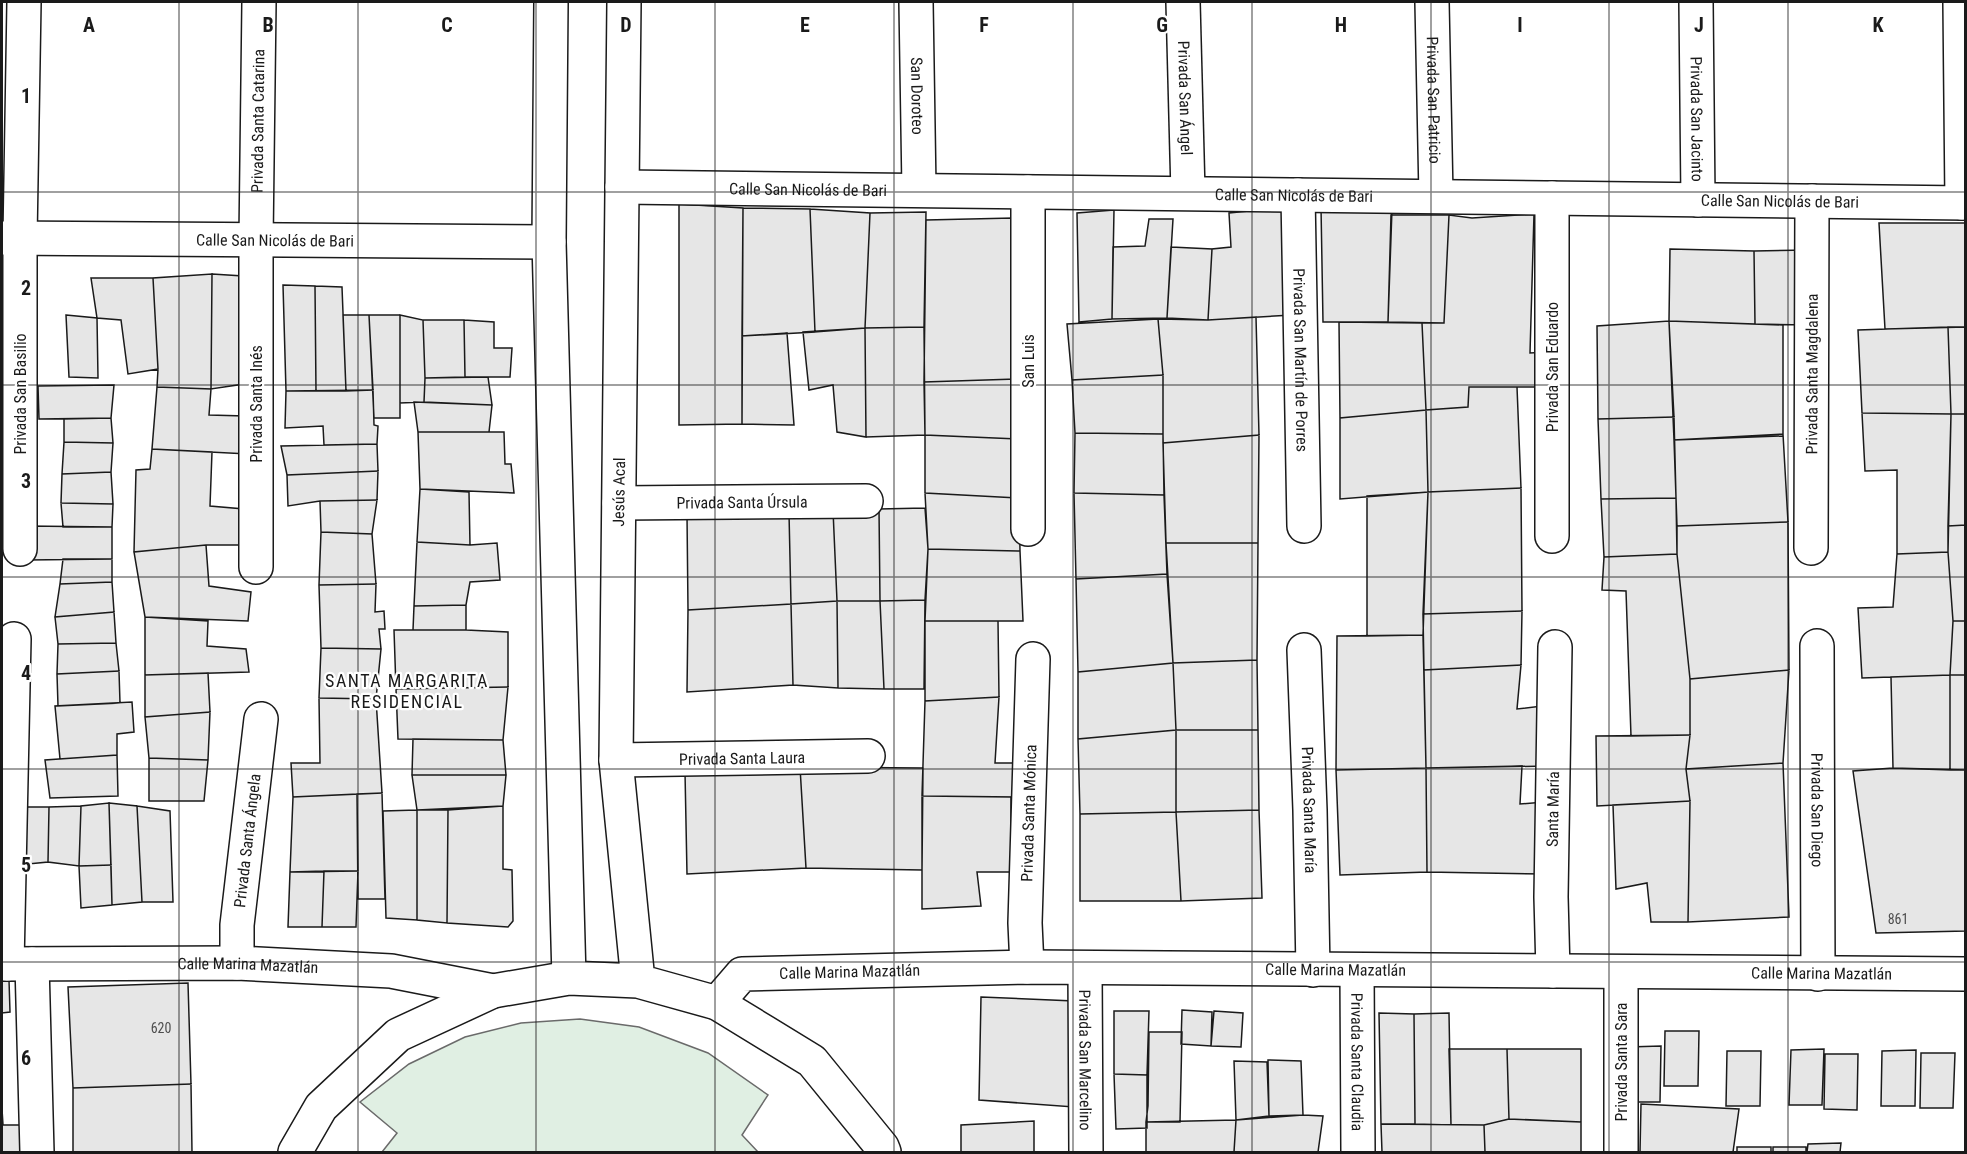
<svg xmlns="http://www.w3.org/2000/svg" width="1967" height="1154" font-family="'Roboto Condensed',sans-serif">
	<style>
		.green { fill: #e0efe3; stroke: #6a6a6a; stroke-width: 1.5 }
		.building { fill: #e6e6e6; stroke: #1a1a1a; stroke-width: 1.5 }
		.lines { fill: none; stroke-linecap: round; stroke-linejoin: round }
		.street-casing { stroke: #1a1a1a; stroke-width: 36 }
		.secondary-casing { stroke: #1a1a1a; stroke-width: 36 }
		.street { stroke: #fff; stroke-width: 33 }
		.secondary { stroke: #fff; stroke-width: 33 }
		.grid { fill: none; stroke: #1a1a1a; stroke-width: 1.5; stroke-opacity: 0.55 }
		.labels { text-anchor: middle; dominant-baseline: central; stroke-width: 4.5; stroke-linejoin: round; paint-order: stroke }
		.number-label { font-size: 14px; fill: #4d4d4d }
		.street-label { font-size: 16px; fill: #1a1a1a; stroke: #fff }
		.neighbourhood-label { font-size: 18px; letter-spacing: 1.5px; fill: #1a1a1a; stroke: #fff }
		.grid-label { font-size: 20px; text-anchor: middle; font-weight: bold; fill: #1a1a1a; stroke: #fff; stroke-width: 4.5; stroke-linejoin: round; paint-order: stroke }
	</style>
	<rect width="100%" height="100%" fill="#fff"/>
	<path class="green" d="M 580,1019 L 639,1027 L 708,1053 L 768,1095 L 742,1135 L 758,1152 L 382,1152 L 397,1133 L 360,1102 L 409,1064 L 465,1037 L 521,1023 Z"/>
	<path class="building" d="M 679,204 L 743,208 L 742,424 L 679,425 Z
		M 1288,207 L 1292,315 L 1208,320 L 1212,249 L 1231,247 L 1229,213 Z
		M 1321,207 L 1392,209 L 1388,322 L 1323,322 Z
		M 743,208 L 810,209 L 815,332 L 742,336 Z
		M 810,209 L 870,213 L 865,328 L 815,332 Z
		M 1114,210 L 1112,319 L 1079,322 L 1077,213 Z
		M 926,212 L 924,327 L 865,328 L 870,213 Z
		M 1534,214 L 1530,353 L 1547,352 L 1546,387 L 1469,387 L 1468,407 L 1426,410 L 1422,323 L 1444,323 L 1449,215 L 1472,218 Z
		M 1391,215 L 1449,215 L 1444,323 L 1388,322 Z
		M 1013,218 L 1016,379 L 924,382 L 926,220 Z
		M 1149,219 L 1173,219 L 1167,318 L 1112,319 L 1113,247 L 1145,246 Z
		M 1879,223 L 1966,223 L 1966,327 L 1885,329 Z
		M 1171,247 L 1212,249 L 1208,320 L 1167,318 Z
		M 1670,249 L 1754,251 L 1755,324 L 1669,321 Z
		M 1809,250 L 1807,325 L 1755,324 L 1754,251 Z
		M 212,274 L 211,389 L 157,387 L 158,369 L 153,278 Z
		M 212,274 L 243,276 L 244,384 L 211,389 Z
		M 91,278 L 153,278 L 158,369 L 128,374 L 121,320 L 97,318 Z
		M 283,285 L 315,286 L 316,391 L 286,391 Z
		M 315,286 L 342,287 L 346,391 L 316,391 Z
		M 66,315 L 97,318 L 98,378 L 69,377 Z
		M 343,315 L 369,315 L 373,390 L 346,391 Z
		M 369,315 L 400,315 L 400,418 L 374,418 Z
		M 400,315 L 423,320 L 425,378 L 424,402 L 400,403 Z
		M 1256,317 L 1259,435 L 1163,443 L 1163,375 L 1158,319 L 1208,320 Z
		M 1158,319 L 1163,375 L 1072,380 L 1067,324 Z
		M 423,320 L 464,320 L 465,377 L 425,378 Z
		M 464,320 L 494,322 L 494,348 L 512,348 L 510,377 L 465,377 Z
		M 1669,321 L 1674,417 L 1598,419 L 1597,326 Z
		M 1669,321 L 1783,325 L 1783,436 L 1674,440 Z
		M 1339,322 L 1422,323 L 1426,410 L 1340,418 Z
		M 924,327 L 925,435 L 866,437 L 865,328 Z
		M 1948,327 L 1966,327 L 1966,414 L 1951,414 Z
		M 1948,327 L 1951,414 L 1862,413 L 1858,330 Z
		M 865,328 L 866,437 L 837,432 L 833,385 L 809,390 L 803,332 Z
		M 787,333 L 794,425 L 742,424 L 742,336 Z
		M 1163,375 L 1163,434 L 1075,433 L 1072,380 Z
		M 488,377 L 492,405 L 424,402 L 425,378 Z
		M 1016,379 L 1019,439 L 925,435 L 924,382 Z
		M 114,385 L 111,418 L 39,419 L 38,386 Z
		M 157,387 L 211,389 L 209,415 L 245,416 L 248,454 L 152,449 Z
		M 1469,387 L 1517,387 L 1521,488 L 1428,492 L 1426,410 L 1468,407 Z
		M 373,390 L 374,425 L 378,426 L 377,444 L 324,445 L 323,426 L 285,428 L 286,391 Z
		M 414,402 L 492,405 L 489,432 L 418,432 Z
		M 1426,410 L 1428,492 L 1340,499 L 1340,418 Z
		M 1862,413 L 1951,414 L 1948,552 L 1897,554 L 1897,470 L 1865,471 Z
		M 1951,414 L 1966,414 L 1966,525 L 1948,526 Z
		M 1674,417 L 1676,498 L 1601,499 L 1598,419 Z
		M 111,418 L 113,443 L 64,442 L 64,419 Z
		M 418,432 L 504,432 L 505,464 L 511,464 L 514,493 L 420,489 Z
		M 1075,433 L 1163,434 L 1164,495 L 1074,493 Z
		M 1783,434 L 1788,522 L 1677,526 L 1674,440 Z
		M 925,435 L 1019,439 L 1019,498 L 925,493 Z
		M 1259,435 L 1258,543 L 1166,543 L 1163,443 Z
		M 64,442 L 113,443 L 111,472 L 62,474 Z
		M 377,444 L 378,471 L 287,475 L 281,446 Z
		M 152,449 L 212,452 L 210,506 L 244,509 L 244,545 L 206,545 L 134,552 L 136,470 L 150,469 Z
		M 378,471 L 377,500 L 320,501 L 288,506 L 287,475 Z
		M 111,472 L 113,504 L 61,503 L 62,474 Z
		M 1521,488 L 1522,611 L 1423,614 L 1428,492 Z
		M 420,489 L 469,492 L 470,545 L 417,542 Z
		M 1428,492 L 1423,635 L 1367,636 L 1367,496 Z
		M 925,493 L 1019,498 L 1020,551 L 928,549 Z
		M 1074,493 L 1164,495 L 1167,574 L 1076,579 Z
		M 1676,498 L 1677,554 L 1604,557 L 1601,499 Z
		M 377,500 L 372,534 L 321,532 L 320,501 Z
		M 61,503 L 113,504 L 112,527 L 63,527 Z
		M 925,508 L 928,549 L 925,600 L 880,601 L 879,509 Z
		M 879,509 L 880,601 L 837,601 L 833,510 Z
		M 833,510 L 837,601 L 791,604 L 789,513 Z
		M 789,513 L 791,604 L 688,610 L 687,515 Z
		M 1788,522 L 1789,670 L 1690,679 L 1677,554 L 1677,526 Z
		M 1966,525 L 1966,621 L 1953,621 L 1948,552 L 1948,526 Z
		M 26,526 L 112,527 L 112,559 L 27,560 Z
		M 321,532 L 372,534 L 376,584 L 319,585 Z
		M 417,542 L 470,545 L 497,543 L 500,580 L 470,582 L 466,605 L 414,606 Z
		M 1166,543 L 1258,543 L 1257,660 L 1173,663 Z
		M 206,545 L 209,586 L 251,592 L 248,621 L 145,617 L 134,552 Z
		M 928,549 L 1020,551 L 1023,621 L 925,621 Z
		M 1948,552 L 1953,621 L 1950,675 L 1862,678 L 1858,608 L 1893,607 L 1897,554 Z
		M 1677,554 L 1690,679 L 1690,735 L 1631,736 L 1626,591 L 1602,590 L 1604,557 Z
		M 63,559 L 112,559 L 112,582 L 60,584 Z
		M 1167,574 L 1173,663 L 1078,672 L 1076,579 Z
		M 112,582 L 114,612 L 55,617 L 60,584 Z
		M 376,584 L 375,612 L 384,611 L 385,629 L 379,629 L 381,649 L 321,648 L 319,585 Z
		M 925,600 L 924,689 L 884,689 L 880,601 Z
		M 837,601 L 838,688 L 793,685 L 791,604 Z
		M 837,601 L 880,601 L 884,689 L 838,688 Z
		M 791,604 L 793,685 L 687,692 L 688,610 Z
		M 466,605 L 466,630 L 413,630 L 414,606 Z
		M 1522,611 L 1521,665 L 1424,670 L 1423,614 Z
		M 114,612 L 116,643 L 58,644 L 55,617 Z
		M 145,617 L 208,621 L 207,646 L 246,649 L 249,672 L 145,675 Z
		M 925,621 L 998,621 L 999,697 L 925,701 Z
		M 1953,621 L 1966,621 L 1966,675 L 1950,675 Z
		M 394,630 L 466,630 L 508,632 L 508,687 L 396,689 Z
		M 1423,635 L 1426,768 L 1336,770 L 1337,636 Z
		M 116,643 L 119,671 L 57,674 L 58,644 Z
		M 321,648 L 381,649 L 376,699 L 319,698 Z
		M 1257,660 L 1258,730 L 1176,730 L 1173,663 Z
		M 1173,663 L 1176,730 L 1078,739 L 1078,672 Z
		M 1521,665 L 1517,709 L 1550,705 L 1549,766 L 1426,768 L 1424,670 Z
		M 1789,670 L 1783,763 L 1686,769 L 1690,735 L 1690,679 Z
		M 119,671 L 120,703 L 58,706 L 57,674 Z
		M 208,673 L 210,712 L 145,717 L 145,675 Z
		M 1950,675 L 1966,675 L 1966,770 L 1950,770 Z
		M 1950,675 L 1950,770 L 1893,768 L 1891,677 Z
		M 508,687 L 503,740 L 398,739 L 396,689 Z
		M 999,697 L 995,763 L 1027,763 L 1023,797 L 922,796 L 925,701 Z
		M 319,698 L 376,699 L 382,793 L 293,797 L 291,763 L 320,763 Z
		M 132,702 L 134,732 L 117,734 L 117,755 L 60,759 L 55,706 Z
		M 210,712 L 208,760 L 149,758 L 145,717 Z
		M 1176,730 L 1258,730 L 1259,810 L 1176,812 Z
		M 1176,730 L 1176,812 L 1080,814 L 1078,739 Z
		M 1690,735 L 1686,769 L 1690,801 L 1597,806 L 1596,736 Z
		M 413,739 L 503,740 L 506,775 L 412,775 Z
		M 117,755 L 118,796 L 50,798 L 45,760 Z
		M 149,758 L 208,760 L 204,801 L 149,801 Z
		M 1783,763 L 1789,917 L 1688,922 L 1690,801 L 1686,769 Z
		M 1522,766 L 1520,804 L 1544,802 L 1546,874 L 1427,872 L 1426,768 Z
		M 800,767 L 806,868 L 687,874 L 685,772 Z
		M 800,767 L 923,768 L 922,870 L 806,868 Z
		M 1426,768 L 1427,872 L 1340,875 L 1336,770 Z
		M 1893,768 L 1966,770 L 1966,931 L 1876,933 L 1853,771 Z
		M 412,775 L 506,775 L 503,806 L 417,810 Z
		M 382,793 L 385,899 L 358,899 L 357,794 Z
		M 357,794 L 358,871 L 290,872 L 293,797 Z
		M 922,796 L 1011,797 L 1011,872 L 977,872 L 981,906 L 922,909 Z
		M 1690,801 L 1688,922 L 1651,922 L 1647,883 L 1616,889 L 1613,805 Z
		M 109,803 L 137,806 L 142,902 L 112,905 Z
		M 109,803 L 111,865 L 79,866 L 81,806 Z
		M 81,806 L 79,866 L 48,862 L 49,807 Z
		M 137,806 L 170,811 L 173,902 L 142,902 Z
		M 503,806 L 503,869 L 512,870 L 513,921 L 508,927 L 447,923 L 448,810 Z
		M 19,807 L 49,807 L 48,862 L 18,865 Z
		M 417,810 L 448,810 L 447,923 L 417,920 Z
		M 417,810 L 417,920 L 386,918 L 383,811 Z
		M 1259,810 L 1262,898 L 1181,901 L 1176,812 Z
		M 1176,812 L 1181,901 L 1080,901 L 1080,814 Z
		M 111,865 L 112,905 L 81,908 L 79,866 Z
		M 324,871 L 358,871 L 356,927 L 322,927 Z
		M 324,871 L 322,927 L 288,927 L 290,872 Z
		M 9,980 L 10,1012 L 2,1013 L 2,981 Z
		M 188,983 L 191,1084 L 73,1088 L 68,987 Z
		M 981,997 L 1074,1001 L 1074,1107 L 979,1100 Z
		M 1182,1010 L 1212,1012 L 1211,1046 L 1181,1044 Z
		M 1114,1011 L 1149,1011 L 1147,1075 L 1114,1074 Z
		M 1214,1011 L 1243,1013 L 1241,1047 L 1211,1046 Z
		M 1379,1013 L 1414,1014 L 1415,1124 L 1381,1124 Z
		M 1449,1013 L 1451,1125 L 1415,1124 L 1414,1014 Z
		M 1665,1031 L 1699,1031 L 1698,1086 L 1664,1086 Z
		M 1149,1032 L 1182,1032 L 1180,1122 L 1146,1122 L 1148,1106 Z
		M 1661,1046 L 1660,1102 L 1626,1102 L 1628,1047 Z
		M 1449,1049 L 1507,1049 L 1509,1119 L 1484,1125 L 1451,1125 Z
		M 1507,1049 L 1581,1049 L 1581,1122 L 1509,1119 Z
		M 1824,1049 L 1822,1105 L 1789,1105 L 1791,1050 Z
		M 1916,1050 L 1915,1106 L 1881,1106 L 1882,1051 Z
		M 1727,1051 L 1761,1051 L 1760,1106 L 1726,1106 Z
		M 1921,1053 L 1955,1053 L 1953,1108 L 1920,1108 Z
		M 1825,1054 L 1858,1054 L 1857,1110 L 1824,1109 Z
		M 1268,1060 L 1301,1061 L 1303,1115 L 1269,1116 Z
		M 1234,1061 L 1267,1062 L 1269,1116 L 1236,1120 Z
		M 1114,1074 L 1147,1075 L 1147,1128 L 1116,1129 Z
		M 191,1084 L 192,1152 L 73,1152 L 73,1088 Z
		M 1641,1104 L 1739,1109 L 1733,1152 L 1640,1152 Z
		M 2,1109 L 3,1125 L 23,1125 L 27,1152 L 2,1152 Z
		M 1303,1115 L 1323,1116 L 1318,1152 L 1234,1152 L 1236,1120 Z
		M 1509,1119 L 1581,1122 L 1581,1152 L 1485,1152 L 1484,1125 Z
		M 1236,1120 L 1234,1152 L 1146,1152 L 1146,1122 Z
		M 1034,1121 L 1034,1152 L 961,1152 L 961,1125 Z
		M 1381,1124 L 1484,1125 L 1485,1152 L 1382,1152 Z
		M 1841,1143 L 1840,1152 L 1807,1152 L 1808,1144 Z
		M 1737,1147 L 1771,1147 L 1771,1152 L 1737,1152 Z
		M 1773,1147 L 1806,1147 L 1806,1152 L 1773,1152 Z"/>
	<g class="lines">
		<g class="street-casing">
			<g id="street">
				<path id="s1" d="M 916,2 L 919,190"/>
				<path id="s2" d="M 1183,2 L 1188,193"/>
				<path id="s3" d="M 1432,2 L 1436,196"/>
				<path id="s4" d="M 1696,2 L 1698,200"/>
				<path d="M 1960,2 L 1962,203"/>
				<path id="s5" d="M 622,187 L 1966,203"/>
				<path id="s6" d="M 1298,195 L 1304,526"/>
				<path d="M 1552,198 L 1552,536"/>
				<path id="s7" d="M 2,238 L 549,242"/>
				<path id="s8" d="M 619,503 L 866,501"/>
				<path d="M 1028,529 L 1028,192"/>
				<path id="s9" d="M 1811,548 L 1812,201"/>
				<path d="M 20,549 L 20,238 L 24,2"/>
				<path id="s10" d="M 256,567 L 256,240 L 259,2"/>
				<path id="s11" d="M 1817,646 L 1818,974"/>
				<path id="s12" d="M 1304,650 L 1310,810 L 1313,970"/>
				<path id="s13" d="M 616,760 L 868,756"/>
				<path id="s14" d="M 237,963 L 237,925 L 261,719"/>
				<path id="s15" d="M 2,964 L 237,963 L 391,971 L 493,991"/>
				<path d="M 7,964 L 14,639"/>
				<path d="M 32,964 L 37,1152"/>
				<path id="s16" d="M 1027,967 L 1025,923 L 1033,659"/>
				<path id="s17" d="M 1085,968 L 1086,1152"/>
				<path id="s18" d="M 1357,970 L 1358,1152"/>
				<path id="s19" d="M 1553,971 L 1551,897 L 1555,647"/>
				<path d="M 1621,972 L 1621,1152"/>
				<path id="s20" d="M 717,1003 L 742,974 L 1027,967 L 1966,974"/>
			</g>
		</g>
		<g class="secondary-casing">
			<path id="secondary" d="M 551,2 L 549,242 L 569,978
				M 624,2 L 616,760 L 638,981
				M 295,1152 L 321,1107 L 398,1035 L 493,991 L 569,978 L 638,981 L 717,1003 L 812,1061 L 882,1147 L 884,1152"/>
		</g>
		<use href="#street" class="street"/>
		<use href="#secondary" class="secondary"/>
	</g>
	<path class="grid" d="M 179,2 L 179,1152M 358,2 L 358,1152M 536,2 L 536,1152M 715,2 L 715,1152M 894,2 L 894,1152M 1073,2 L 1073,1152M 1252,2 L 1252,1152M 1431,2 L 1431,1152M 1609,2 L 1609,1152M 1788,2 L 1788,1152M 2,192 L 1966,192M 2,385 L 1966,385M 2,577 L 1966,577M 2,769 L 1966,769M 2,962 L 1966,962"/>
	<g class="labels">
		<g class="number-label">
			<text x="1898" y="919">861</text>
			<text x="161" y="1028">620</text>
		</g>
		<g class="street-label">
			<text stroke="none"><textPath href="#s1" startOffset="94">San Doroteo</textPath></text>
			<text stroke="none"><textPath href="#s2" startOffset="96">Privada San Ángel</textPath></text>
			<text stroke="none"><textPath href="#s3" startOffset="98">Privada San Patricio</textPath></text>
			<text stroke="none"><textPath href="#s4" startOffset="117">Privada San Jacinto</textPath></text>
			<text stroke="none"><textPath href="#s10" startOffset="446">Privada Santa Catarina</textPath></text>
			<text stroke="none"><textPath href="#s5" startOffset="186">Calle San Nicolás de Bari</textPath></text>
			<text stroke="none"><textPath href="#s5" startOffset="672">Calle San Nicolás de Bari</textPath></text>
			<text stroke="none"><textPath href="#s5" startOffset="1158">Calle San Nicolás de Bari</textPath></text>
			<text stroke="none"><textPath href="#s7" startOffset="273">Calle San Nicolás de Bari</textPath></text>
			<text transform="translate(1028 361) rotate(-90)">San Luis</text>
			<text stroke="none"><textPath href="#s6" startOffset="165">Privada San Martín de Porres</textPath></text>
			<text transform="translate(1552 367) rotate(-90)">Privada San Eduardo</text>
			<text stroke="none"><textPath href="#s9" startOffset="174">Privada Santa Magdalena</textPath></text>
			<text transform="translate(20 394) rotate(-90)">Privada San Basilio</text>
			<text transform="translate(256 404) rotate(-90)">Privada Santa Inés</text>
			<text transform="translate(619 492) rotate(-89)">Jesús Acal</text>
			<text stroke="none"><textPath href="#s8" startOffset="123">Privada Santa Úrsula</textPath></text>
			<text stroke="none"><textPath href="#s13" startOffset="126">Privada Santa Laura</textPath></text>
			<text stroke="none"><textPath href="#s19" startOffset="162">Santa María</textPath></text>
			<text stroke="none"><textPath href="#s12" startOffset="160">Privada Santa María</textPath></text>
			<text stroke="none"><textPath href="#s11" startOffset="164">Privada San Diego</textPath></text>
			<text stroke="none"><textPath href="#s16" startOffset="154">Privada Santa Mónica</textPath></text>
			<text stroke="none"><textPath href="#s14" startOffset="123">Privada Santa Ángela</textPath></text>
			<text stroke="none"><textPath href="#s15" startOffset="246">Calle Marina Mazatlán</textPath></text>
			<text stroke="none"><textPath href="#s20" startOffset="632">Calle Marina Mazatlán</textPath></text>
			<text stroke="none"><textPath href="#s20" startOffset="146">Calle Marina Mazatlán</textPath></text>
			<text stroke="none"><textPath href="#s20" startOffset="1118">Calle Marina Mazatlán</textPath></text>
			<text stroke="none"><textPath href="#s17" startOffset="92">Privada San Marcelino</textPath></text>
			<text stroke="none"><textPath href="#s18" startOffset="92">Privada Santa Claudia</textPath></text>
			<text transform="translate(1621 1062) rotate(-90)">Privada Santa Sara</text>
		</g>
		<g class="neighbourhood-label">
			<text x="407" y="680">SANTA MARGARITA<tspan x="407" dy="21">RESIDENCIAL</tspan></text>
		</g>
	</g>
	<g class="grid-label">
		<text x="89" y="32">A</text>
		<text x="268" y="32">B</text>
		<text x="447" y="32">C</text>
		<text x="626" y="32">D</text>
		<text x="805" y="32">E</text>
		<text x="984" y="32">F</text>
		<text x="1162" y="32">G</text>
		<text x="1341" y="32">H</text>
		<text x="1520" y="32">I</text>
		<text x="1699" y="32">J</text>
		<text x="1878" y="32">K</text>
		<text x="26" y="103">1</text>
		<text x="26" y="295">2</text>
		<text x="26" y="488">3</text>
		<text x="26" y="680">4</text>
		<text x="26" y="872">5</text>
		<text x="26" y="1065">6</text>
	</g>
	<rect width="1967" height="1154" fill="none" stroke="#1a1a1a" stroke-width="6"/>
</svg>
